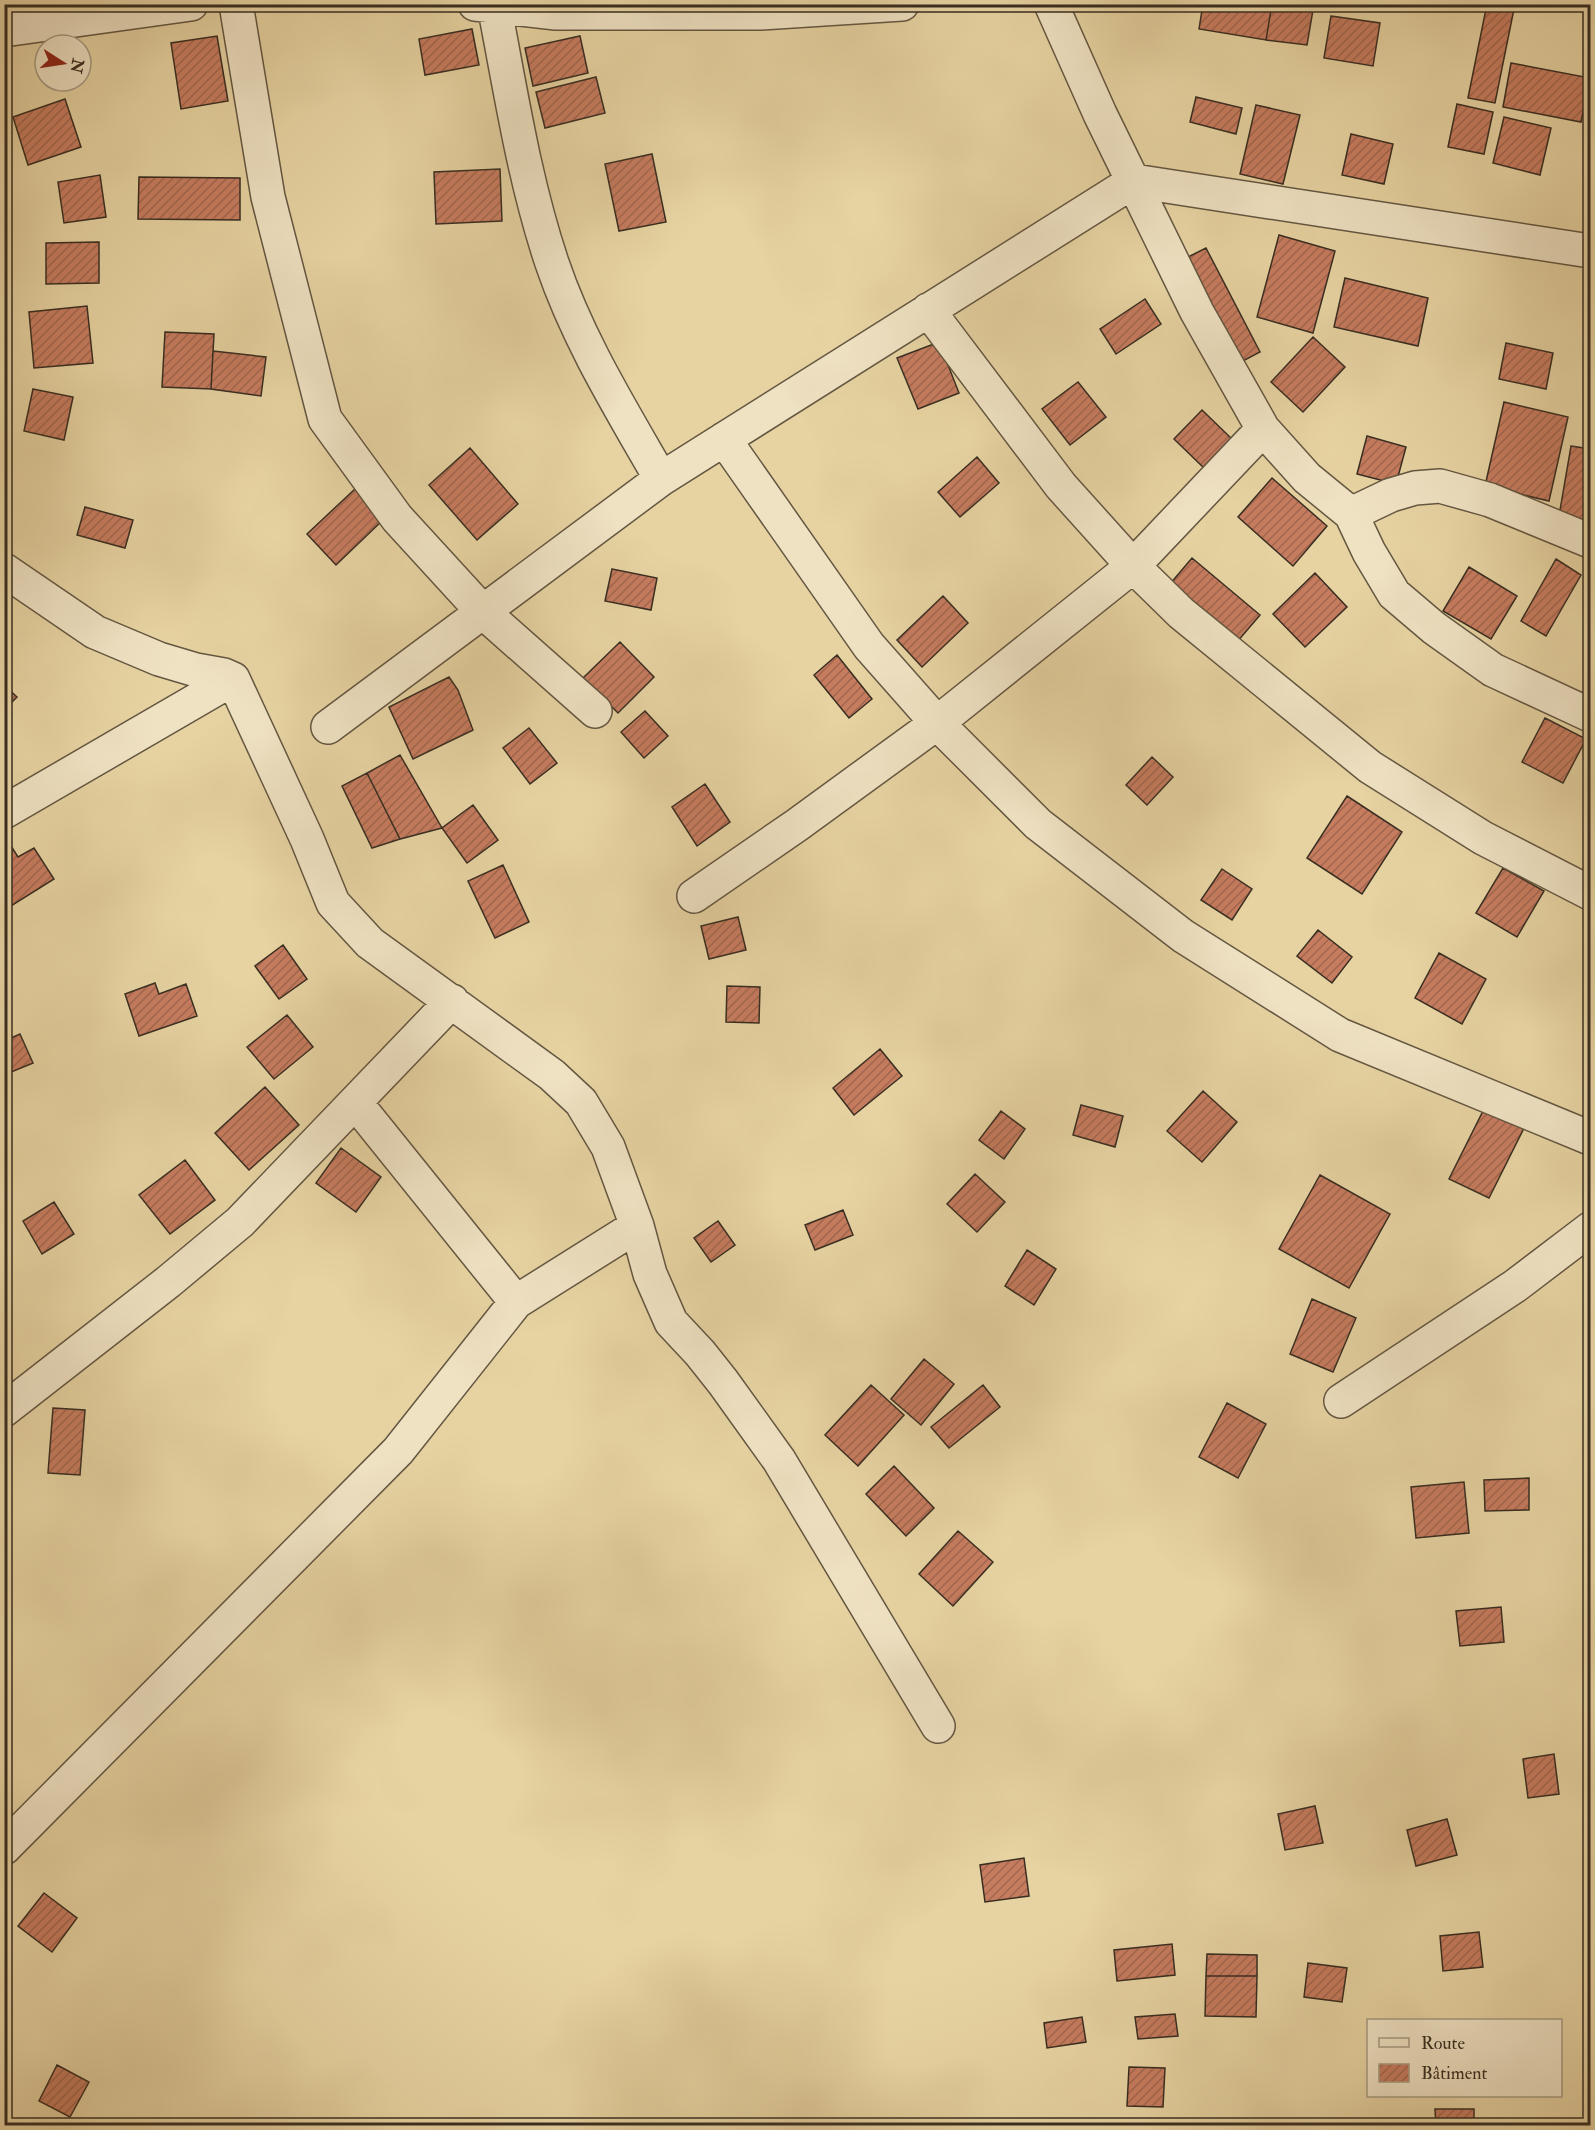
<svg xmlns="http://www.w3.org/2000/svg" width="1595" height="2130" font-family="'IM FELL Double Pica',serif">
	<style>
		.building { fill: url(#building-hatch); stroke: #382e22; stroke-width: 1.5 }
		.lines { fill: none; stroke-linecap: round; stroke-linejoin: round }
		.minor-casing { stroke: #645742; stroke-width: 36 }
		.minor { stroke: #efe2c3; stroke-width: 33 }
	</style>
	<defs>
		<pattern id="building-hatch" width="6" height="6" patternUnits="userSpaceOnUse" patternTransform="scale(1.5)"><rect width="6" height="6" fill="#c67c5f"/><path d="M-1 1l2-2M0 6l6-6M5 7l2-2" fill="none" stroke="#a2664e"/></pattern>
	</defs>
	<rect width="100%" height="100%" fill="#e7d3a2"/>
	<filter id="stains"><feTurbulence type="fractalNoise" baseFrequency=".00333" numOctaves="4"/><feColorMatrix values="0 0 0 0 .2 0 0 0 0 .09 0 0 0 0 .02 0 0 0 .5 -.17"/></filter>
	<radialGradient id="worn" r=".72"><stop offset=".6" stop-color="#630" stop-opacity="0"/><stop offset="1" stop-color="#630" stop-opacity=".3"/></radialGradient>
	<path class="building" d="M 1203,4 L 1272,4 L 1266,40 L 1199,29 Z
		M 1272,4 L 1314,4 L 1307,45 L 1266,40 Z
		M 1487,4 L 1515,4 L 1495,103 L 1468,98 Z
		M 1331,16 L 1380,23 L 1373,66 L 1324,58 Z
		M 472,29 L 479,65 L 425,75 L 419,39 Z
		M 217,36 L 228,101 L 181,109 L 171,43 Z
		M 580,36 L 588,73 L 533,86 L 525,48 Z
		M 1511,63 L 1590,78 L 1581,122 L 1503,107 Z
		M 596,77 L 605,113 L 545,128 L 536,92 Z
		M 1196,97 L 1242,108 L 1236,134 L 1190,122 Z
		M 65,99 L 81,147 L 28,165 L 13,117 Z
		M 1457,104 L 1493,112 L 1484,154 L 1448,147 Z
		M 1256,105 L 1300,115 L 1283,184 L 1240,174 Z
		M 1504,117 L 1551,128 L 1540,175 L 1493,163 Z
		M 1351,134 L 1393,144 L 1384,184 L 1342,175 Z
		M 652,154 L 666,222 L 619,231 L 605,164 Z
		M 500,169 L 502,221 L 436,224 L 434,172 Z
		M 100,175 L 106,217 L 64,223 L 58,182 Z
		M 139,177 L 240,178 L 240,220 L 138,219 Z
		M 1279,235 L 1335,251 L 1313,333 L 1257,317 Z
		M 99,242 L 99,283 L 46,284 L 46,243 Z
		M 1206,248 L 1260,352 L 1241,362 L 1186,258 Z
		M 1345,278 L 1428,298 L 1418,346 L 1334,327 Z
		M 1145,299 L 1161,324 L 1116,354 L 1100,329 Z
		M 87,306 L 93,363 L 34,368 L 29,312 Z
		M 165,332 L 214,334 L 211,389 L 162,387 Z
		M 1313,337 L 1345,367 L 1303,412 L 1271,382 Z
		M 939,342 L 959,393 L 918,409 L 897,358 Z
		M 1506,343 L 1553,353 L 1546,389 L 1499,379 Z
		M 213,351 L 266,357 L 261,396 L 211,389 Z
		M 1078,382 L 1106,417 L 1070,445 L 1042,409 Z
		M 33,389 L 73,397 L 64,440 L 24,431 Z
		M 1504,402 L 1568,417 L 1549,501 L 1485,486 Z
		M 1202,410 L 1234,441 L 1206,470 L 1174,439 Z
		M 1367,436 L 1406,447 L 1396,484 L 1357,474 Z
		M 1571,446 L 1590,449 L 1590,521 L 1559,516 Z
		M 470,448 L 518,504 L 477,540 L 429,485 Z
		M 977,457 L 999,483 L 960,517 L 938,492 Z
		M 1272,478 L 1327,526 L 1293,566 L 1238,517 Z
		M 356,488 L 385,518 L 336,565 L 307,534 Z
		M 85,507 L 133,520 L 125,548 L 77,535 Z
		M 1192,558 L 1260,615 L 1237,642 L 1170,584 Z
		M 1556,559 L 1581,575 L 1546,636 L 1521,621 Z
		M 1469,567 L 1517,596 L 1491,639 L 1443,611 Z
		M 612,569 L 657,578 L 651,610 L 605,601 Z
		M 1315,573 L 1347,607 L 1305,647 L 1273,614 Z
		M 943,596 L 968,623 L 922,667 L 897,640 Z
		M 620,642 L 654,677 L 618,713 L 583,678 Z
		M 837,655 L 872,699 L 849,718 L 814,675 Z
		M 449,677 L 458,690 L 473,730 L 413,759 L 389,707 Z
		M 4,685 L 17,697 L 4,710 Z
		M 645,711 L 668,736 L 644,758 L 621,732 Z
		M 1545,718 L 1586,739 L 1563,783 L 1522,762 Z
		M 529,728 L 557,763 L 530,784 L 503,748 Z
		M 400,755 L 442,828 L 400,839 L 367,773 Z
		M 1152,757 L 1173,777 L 1147,805 L 1126,785 Z
		M 367,773 L 400,839 L 372,848 L 342,786 Z
		M 705,784 L 730,822 L 697,846 L 672,807 Z
		M 1347,796 L 1402,832 L 1362,894 L 1307,858 Z
		M 473,805 L 498,840 L 467,863 L 442,828 Z
		M 11,846 L 18,857 L 34,848 L 54,879 L 11,906 L 4,895 L 4,850 Z
		M 503,865 L 529,922 L 495,938 L 468,881 Z
		M 1503,868 L 1544,891 L 1517,937 L 1476,913 Z
		M 1222,869 L 1252,889 L 1232,920 L 1201,900 Z
		M 738,917 L 746,950 L 709,959 L 701,926 Z
		M 1318,930 L 1352,957 L 1332,983 L 1297,956 Z
		M 283,945 L 307,979 L 279,999 L 255,966 Z
		M 1439,953 L 1486,979 L 1462,1024 L 1415,998 Z
		M 155,983 L 159,994 L 186,984 L 197,1016 L 139,1036 L 125,994 Z
		M 727,986 L 760,987 L 759,1023 L 726,1022 Z
		M 287,1015 L 313,1047 L 274,1079 L 247,1047 Z
		M 20,1034 L 33,1063 L 4,1075 L 4,1041 Z
		M 880,1049 L 902,1076 L 854,1115 L 833,1088 Z
		M 265,1087 L 299,1125 L 249,1170 L 215,1133 Z
		M 1203,1091 L 1237,1122 L 1202,1162 L 1167,1131 Z
		M 1081,1105 L 1123,1116 L 1115,1147 L 1073,1135 Z
		M 1484,1109 L 1524,1128 L 1489,1198 L 1449,1179 Z
		M 1001,1111 L 1025,1129 L 1004,1159 L 979,1140 Z
		M 341,1148 L 381,1177 L 356,1212 L 316,1183 Z
		M 185,1160 L 215,1200 L 170,1234 L 139,1195 Z
		M 975,1174 L 1005,1202 L 977,1232 L 947,1204 Z
		M 1320,1175 L 1390,1214 L 1349,1288 L 1279,1249 Z
		M 54,1202 L 74,1234 L 42,1254 L 23,1221 Z
		M 843,1210 L 853,1235 L 815,1250 L 805,1225 Z
		M 718,1221 L 735,1245 L 711,1262 L 694,1238 Z
		M 1027,1250 L 1056,1269 L 1034,1305 L 1005,1286 Z
		M 1312,1299 L 1356,1318 L 1333,1372 L 1290,1354 Z
		M 924,1359 L 954,1384 L 921,1425 L 891,1399 Z
		M 871,1385 L 904,1415 L 858,1466 L 825,1435 Z
		M 983,1385 L 1000,1407 L 949,1448 L 931,1427 Z
		M 1227,1403 L 1266,1424 L 1238,1478 L 1199,1457 Z
		M 53,1408 L 85,1410 L 80,1475 L 48,1473 Z
		M 894,1466 L 934,1508 L 906,1536 L 866,1494 Z
		M 1529,1478 L 1529,1510 L 1485,1511 L 1484,1480 Z
		M 1464,1482 L 1469,1533 L 1416,1538 L 1411,1487 Z
		M 958,1531 L 993,1562 L 953,1606 L 919,1574 Z
		M 1501,1607 L 1504,1642 L 1460,1646 L 1456,1611 Z
		M 1554,1754 L 1559,1794 L 1528,1798 L 1523,1759 Z
		M 1315,1806 L 1323,1843 L 1285,1850 L 1278,1814 Z
		M 1447,1819 L 1457,1855 L 1416,1866 L 1407,1830 Z
		M 1024,1858 L 1029,1896 L 985,1902 L 980,1865 Z
		M 44,1893 L 77,1918 L 52,1952 L 18,1926 Z
		M 1479,1932 L 1483,1967 L 1443,1971 L 1440,1936 Z
		M 1172,1944 L 1175,1975 L 1117,1981 L 1114,1950 Z
		M 1207,1954 L 1257,1955 L 1257,1976 L 1206,1976 Z
		M 1308,1963 L 1347,1968 L 1342,2002 L 1304,1997 Z
		M 1206,1976 L 1257,1976 L 1256,2017 L 1205,2016 Z
		M 1175,2014 L 1178,2036 L 1138,2039 L 1135,2017 Z
		M 1082,2017 L 1086,2042 L 1047,2048 L 1044,2023 Z
		M 57,2065 L 89,2082 L 70,2117 L 39,2101 Z
		M 1129,2067 L 1165,2068 L 1163,2107 L 1127,2106 Z
		M 1435,2109 L 1474,2109 L 1474,2126 L 1436,2126 Z"/>
	<g class="lines">
		<g class="minor-casing">
			<path id="minor" d="M 236,4 L 268,197 L 325,419 L 397,518 L 483,612 L 595,711
				M 475,4 L 556,13 L 760,13 L 902,4
				M 1051,4 L 1100,114 L 1197,312 L 1263,429 L 1307,478 L 1351,514 L 1369,552 L 1394,594 L 1434,628 L 1493,670 L 1590,715
				M 494,5 C 511,92 524,180 552,263 C 578,340 621,409 661,479
				M 4,30 L 191,4
				M 928,310 L 1061,486 L 1133,566 L 1181,613 L 1370,767 L 1483,838 L 1590,893
				M 724,439 L 869,646 L 937,723 L 1038,824 L 1183,936 L 1340,1035 L 1590,1138
				M 1351,514 L 1391,495 L 1415,488 L 1440,486 L 1490,500 L 1590,541
				M 4,570 L 95,632 L 159,659 L 196,670 L 224,675 L 233,679 L 307,839 L 333,903 L 370,943 L 552,1075 L 581,1102 L 608,1147 L 637,1226 L 650,1274 L 671,1322 L 700,1353 L 723,1382 L 779,1460 L 938,1726
				M 328,727 L 661,479 L 1134,181 L 1590,251
				M 4,812 L 233,679
				M 694,896 L 797,825 L 937,723 L 1133,566 L 1263,429
				M 355,1102 L 516,1302
				M 1341,1401 L 1515,1286 L 1590,1229
				M 4,1410 L 168,1282 L 240,1222 L 452,1001
				M 4,1848 L 398,1451 L 516,1302 L 637,1226"/>
		</g>
		<use href="#minor" class="minor"/>
	</g>
	<rect width="1595" height="2130" fill="none" stroke="#e7d3a2" stroke-width="24"/>
	<rect x="6" y="6" width="1583" height="2118" fill="none" stroke="#382e22" stroke-width="3"/>
	<rect x="12" y="12" width="1571" height="2106" fill="none" stroke="#382e22" stroke-width="1.5"/>
	<rect x="1367" y="2019" width="195" height="78" fill="#efe2c3" stroke="#a69a83" stroke-width="1.5"/>
	<rect x="1379" y="2038" width="30" height="9" fill="#efe2c3" stroke="#a69a83" stroke-width="1.5"/>
	<text x="1421" y="2049" font-size="18" fill="#382e22">Route</text>
	<rect x="1379" y="2064" width="30" height="18" fill="url(#building-hatch)" stroke="#a69a83" stroke-width="1.5"/>
	<text x="1421" y="2079" font-size="18" fill="#382e22">Bâtiment</text>
	<g transform="translate(63 63) rotate(102)"><circle r="28" fill="#efe2c3" stroke="#a69a83" stroke-width="1.5"/>
	<path d="M0-4.5L10 22L0 15L-10 22Z" fill="#8f2418"/>
	<text y="-9" font-size="16" font-weight="bold" text-anchor="middle" fill="#382e22">N</text>
	</g>
	<rect width="100%" height="100%" filter="url(#stains)"/>
	<rect width="100%" height="100%" fill="url(#worn)"/>
</svg>
